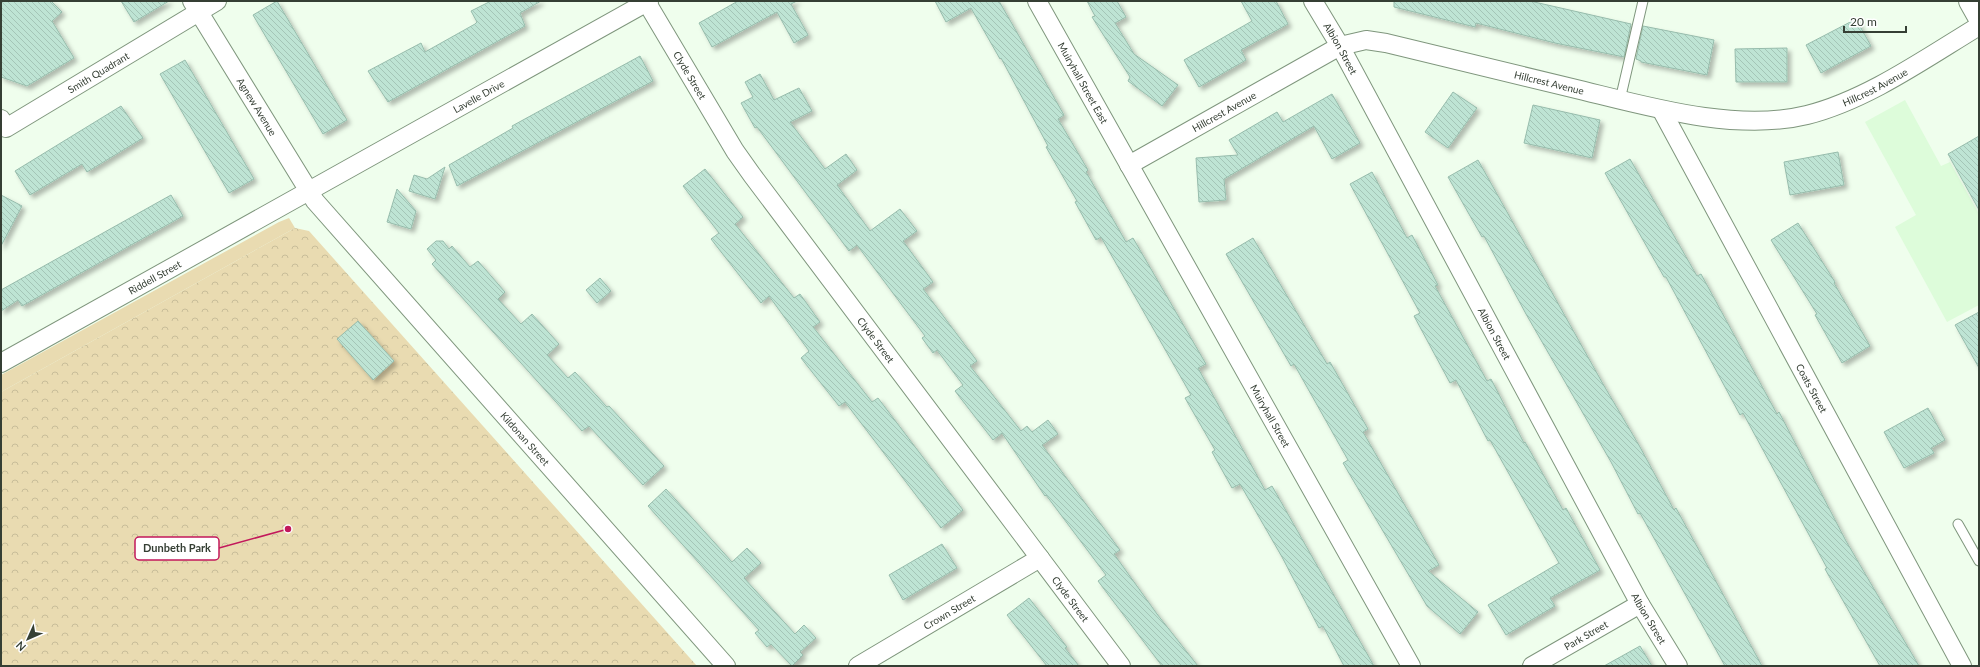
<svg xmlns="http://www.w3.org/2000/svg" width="1980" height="667" font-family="Lato,sans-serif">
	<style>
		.built { fill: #ddfcda }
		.green { fill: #e9dbb1 }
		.park { fill: url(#park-crowns) }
		.building { fill: url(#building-back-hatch); stroke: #97bcac; filter: url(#shadow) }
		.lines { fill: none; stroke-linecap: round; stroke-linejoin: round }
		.lane-casing { stroke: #7f967d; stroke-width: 11 }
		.street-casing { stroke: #7f967d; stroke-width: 20 }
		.primary-casing { stroke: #7f967d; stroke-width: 24 }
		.lane { stroke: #fff; stroke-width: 9 }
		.street { stroke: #fff; stroke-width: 18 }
		.primary { stroke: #fff; stroke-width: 22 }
		.labels { text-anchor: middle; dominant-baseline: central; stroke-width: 3; stroke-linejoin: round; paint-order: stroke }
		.street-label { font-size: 10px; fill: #353f34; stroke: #fff }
		.leader { fill: none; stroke: #c2185b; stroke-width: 1.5 }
		.callout-dot { fill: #c2185b; stroke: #fff; stroke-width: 1.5 }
		.callout { fill: #fff; stroke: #c2185b; stroke-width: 1.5 }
		.callout-label { font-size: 11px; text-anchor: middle; font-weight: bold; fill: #353f34 }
	</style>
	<defs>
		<pattern id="park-crowns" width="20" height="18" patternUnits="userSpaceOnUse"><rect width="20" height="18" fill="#e9dbb1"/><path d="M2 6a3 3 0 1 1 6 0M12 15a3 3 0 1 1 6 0" fill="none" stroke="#c8bd99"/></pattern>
		<pattern id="building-back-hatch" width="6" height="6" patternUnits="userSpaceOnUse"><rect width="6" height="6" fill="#bee4d4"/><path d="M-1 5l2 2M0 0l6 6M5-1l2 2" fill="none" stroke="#a4c5b7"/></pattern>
		<filter id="shadow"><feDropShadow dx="3.5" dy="3.5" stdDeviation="2" flood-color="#0004"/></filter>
	</defs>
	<rect width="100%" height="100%" fill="#effeed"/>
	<path class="built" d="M 1905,100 L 1941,166 L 1950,162 L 1979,214 L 1979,305 L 1947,322 L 1895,227 L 1916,215 L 1865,122 Z"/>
	<path class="green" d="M 289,218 L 295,228 L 1,392 L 1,375 L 279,222 Z"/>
	<path class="park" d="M 295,228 L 309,231 L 697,666 L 1,666 L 1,392 Z"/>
	<path class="building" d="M 1,1 L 51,1 L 62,12 L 52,21 L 74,58 L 27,86 L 1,77 Z
		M 121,1 L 169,1 L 134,22 Z
		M 277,1 L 347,120 L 323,134 L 253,15 Z
		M 491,1 L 541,1 L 520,13 L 525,26 L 388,102 L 368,71 L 421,43 L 425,52 L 475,24 L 477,22 L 471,11 Z
		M 738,1 L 797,1 L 791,4 L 808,35 L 794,43 L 777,12 L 712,47 L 699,23 Z
		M 935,1 L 999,1 L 1064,115 L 1058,119 L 1088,170 L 1086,172 L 1126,242 L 1133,238 L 1206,364 L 1198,368 L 1265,490 L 1272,486 L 1374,666 L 1344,666 L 1323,626 L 1319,628 L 1282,557 L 1240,484 L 1232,488 L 1212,452 L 1215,450 L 1185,398 L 1191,395 L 1101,237 L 1096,240 L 1075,202 L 1077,201 L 1046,147 L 1048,146 L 1001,58 L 1000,59 L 971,8 L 946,22 Z
		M 1087,1 L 1117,1 L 1126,17 L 1115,23 L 1134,54 L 1178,85 L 1162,106 L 1128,81 L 1130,77 L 1092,17 L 1095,16 Z
		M 1241,1 L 1276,1 L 1288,24 L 1241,50 L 1246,60 L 1199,87 L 1184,60 L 1252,21 Z
		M 1394,1 L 1530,1 L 1631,24 L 1624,57 L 1555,43 L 1476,23 L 1475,27 L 1394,7 Z
		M 1856,19 L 1871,46 L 1821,73 L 1806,45 Z
		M 1643,26 L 1714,40 L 1707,75 L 1641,62 L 1641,61 L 1636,59 Z
		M 1787,48 L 1787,82 L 1736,82 L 1735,49 Z
		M 640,56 L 653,81 L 457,186 L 449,165 L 513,128 L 512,126 Z
		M 185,60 L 254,179 L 229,193 L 160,74 Z
		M 760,74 L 774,100 L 799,88 L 812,111 L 790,122 L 825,169 L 846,154 L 857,170 L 837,185 L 870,231 L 900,209 L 917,231 L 903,241 L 933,282 L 923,289 L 977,361 L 970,366 L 1021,431 L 1027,426 L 1032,432 L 1048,420 L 1058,434 L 1042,445 L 1120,550 L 1114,554 L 1157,614 L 1198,666 L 1162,666 L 1098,581 L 1106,575 L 1046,495 L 1045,496 L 1002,433 L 993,440 L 955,391 L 963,385 L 937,350 L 933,353 L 922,338 L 925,336 L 857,245 L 849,251 L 757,127 L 755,128 L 741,103 L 753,97 L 745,82 Z
		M 1453,92 L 1477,108 L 1448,148 L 1425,132 Z
		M 1332,94 L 1360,143 L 1332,159 L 1314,126 L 1224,179 L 1226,200 L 1199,202 L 1196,158 L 1238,155 L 1229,140 L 1277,112 L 1283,122 Z
		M 1533,105 L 1600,120 L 1592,158 L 1524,143 Z
		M 121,106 L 143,138 L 87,172 L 82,164 L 30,195 L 15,171 Z
		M 1979,136 L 1979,210 L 1948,154 Z
		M 1838,152 L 1844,185 L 1790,195 L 1784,162 Z
		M 1630,159 L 1697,276 L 1701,274 L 1777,414 L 1779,412 L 1846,541 L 1919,666 L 1880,666 L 1825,569 L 1827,568 L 1743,413 L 1740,415 L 1666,277 L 1664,277 L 1605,173 Z
		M 1478,160 L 1603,384 L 1640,447 L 1674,510 L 1676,508 L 1762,666 L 1725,666 L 1640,513 L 1638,514 L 1611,462 L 1526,314 L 1484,236 L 1482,237 L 1448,177 Z
		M 445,167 L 435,199 L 409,191 L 414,175 L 427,179 Z
		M 705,169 L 743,217 L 735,224 L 794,298 L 800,294 L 820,322 L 813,327 L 872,402 L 878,398 L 963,510 L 941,528 L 845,402 L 839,406 L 801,358 L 809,351 L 769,296 L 761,303 L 711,239 L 719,233 L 683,186 Z
		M 1372,172 L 1407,238 L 1412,235 L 1438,285 L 1435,286 L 1487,381 L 1491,379 L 1524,443 L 1525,442 L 1563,510 L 1566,508 L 1600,570 L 1550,598 L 1555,606 L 1506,635 L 1488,605 L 1559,563 L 1490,440 L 1488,441 L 1456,380 L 1450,383 L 1414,316 L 1420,313 L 1350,184 Z
		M 397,189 L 416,211 L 411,229 L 387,222 Z
		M 1,195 L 22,206 L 1,246 Z
		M 171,195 L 183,216 L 22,306 L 18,300 L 1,311 L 1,290 Z
		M 1798,223 L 1835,282 L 1834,283 L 1870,346 L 1842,363 L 1815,315 L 1817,314 L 1771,240 Z
		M 1253,238 L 1327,364 L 1330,362 L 1368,429 L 1363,432 L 1439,565 L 1428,571 L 1478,612 L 1460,634 L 1427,606 L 1343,463 L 1348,460 L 1294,364 L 1291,366 L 1226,254 Z
		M 436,241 L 443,241 L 449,249 L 452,246 L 470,267 L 478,261 L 505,292 L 498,299 L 521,324 L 532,314 L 559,344 L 547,355 L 568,378 L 575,372 L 607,407 L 609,406 L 664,466 L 643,485 L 589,426 L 582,431 L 432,264 L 436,260 L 427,249 Z
		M 600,278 L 611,291 L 597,303 L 586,290 Z
		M 1979,312 L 1979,368 L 1955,325 Z
		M 358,321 L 394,361 L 373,380 L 337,339 Z
		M 1928,408 L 1945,440 L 1931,448 L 1934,453 L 1904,468 L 1884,432 Z
		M 666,489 L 732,562 L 747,548 L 761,563 L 744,578 L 795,634 L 804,625 L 816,638 L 800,652 L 803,655 L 792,666 L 771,644 L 767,647 L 755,633 L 759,630 L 648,506 Z
		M 942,544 L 957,568 L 903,600 L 889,575 Z
		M 1029,598 L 1067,647 L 1065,648 L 1079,666 L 1047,666 L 1007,615 Z
		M 1640,646 L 1652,666 L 1604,666 Z"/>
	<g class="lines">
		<g class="lane-casing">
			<path id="lane" d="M 1620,100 L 1643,1
				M 1958,524 L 1979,561"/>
		</g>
		<g class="street-casing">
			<g id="street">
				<path id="s1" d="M 192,1 L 315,201 L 726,666"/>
				<path id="s2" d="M 1037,1 L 1411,666"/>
				<path id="s3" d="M 1313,1 L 1340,46 L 1640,604 L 1678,666"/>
				<path id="s4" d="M 647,3 L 735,151 L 752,175 L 1121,666"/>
				<path id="s5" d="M 1662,111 L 1962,666"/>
				<path id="s6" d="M 1,119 L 6,128 L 217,1"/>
				<path id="s7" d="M 1129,165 L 1340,46 L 1366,40 L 1386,43 C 1448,58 1510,73 1572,88 C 1643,105 1734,133 1807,115 C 1867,100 1926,58 1979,26"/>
				<path id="s8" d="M 1,363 L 649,1"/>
				<path id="s9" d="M 858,666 L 1040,558"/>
				<path id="s10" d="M 1532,666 L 1640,604"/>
			</g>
		</g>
		<g class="primary-casing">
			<path id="primary" d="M 1970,1 L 1979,17"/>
		</g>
		<use href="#lane" class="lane"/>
		<use href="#street" class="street"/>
		<use href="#primary" class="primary"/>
	</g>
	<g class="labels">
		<g class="street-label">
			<text stroke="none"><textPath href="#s3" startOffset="55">Albion Street</textPath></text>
			<text stroke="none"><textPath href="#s6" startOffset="118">Smith Quadrant</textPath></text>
			<text stroke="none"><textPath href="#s4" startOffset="84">Clyde Street</textPath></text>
			<text stroke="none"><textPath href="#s2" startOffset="94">Muiryhall Street East</textPath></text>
			<text stroke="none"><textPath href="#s7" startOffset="457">Hillcrest Avenue</textPath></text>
			<text stroke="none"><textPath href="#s7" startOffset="793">Hillcrest Avenue</textPath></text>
			<text stroke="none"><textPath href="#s8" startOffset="547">Lavelle Drive</textPath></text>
			<text stroke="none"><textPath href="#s1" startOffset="124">Agnew Avenue</textPath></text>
			<text stroke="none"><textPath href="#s7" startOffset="109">Hillcrest Avenue</textPath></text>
			<text stroke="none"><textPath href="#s8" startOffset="176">Riddell Street</textPath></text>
			<text stroke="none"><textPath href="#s3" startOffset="379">Albion Street</textPath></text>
			<text stroke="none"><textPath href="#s4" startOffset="408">Clyde Street</textPath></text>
			<text stroke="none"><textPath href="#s5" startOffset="315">Coats Street</textPath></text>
			<text stroke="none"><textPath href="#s2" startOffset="476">Muiryhall Street</textPath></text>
			<text stroke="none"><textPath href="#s1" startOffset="552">Kildonan Street</textPath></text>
			<text stroke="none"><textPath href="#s4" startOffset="732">Clyde Street</textPath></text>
			<text stroke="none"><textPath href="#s9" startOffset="106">Crown Street</textPath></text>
			<text stroke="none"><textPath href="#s3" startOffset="703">Albion Street</textPath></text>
			<text stroke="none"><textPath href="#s10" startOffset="62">Park Street</textPath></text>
		</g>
	</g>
	<path class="leader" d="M288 529L219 548"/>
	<circle class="callout-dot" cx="288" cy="529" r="4"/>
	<rect class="callout" x="135" y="537" width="84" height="23" rx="4"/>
	<g class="callout-label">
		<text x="177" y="552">Dunbeth Park</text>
	</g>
	<rect width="1980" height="667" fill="none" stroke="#353f34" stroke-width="4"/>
	<g transform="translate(28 639) rotate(225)" stroke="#ffffff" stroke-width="3" paint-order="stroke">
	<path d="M0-3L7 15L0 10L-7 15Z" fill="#353f34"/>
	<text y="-6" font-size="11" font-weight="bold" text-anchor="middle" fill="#353f34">N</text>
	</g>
	<path d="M1844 26v6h62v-6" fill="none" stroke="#353f34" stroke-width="2"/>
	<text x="1850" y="26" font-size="12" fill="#353f34" stroke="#ffffff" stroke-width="3" paint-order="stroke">20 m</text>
</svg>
